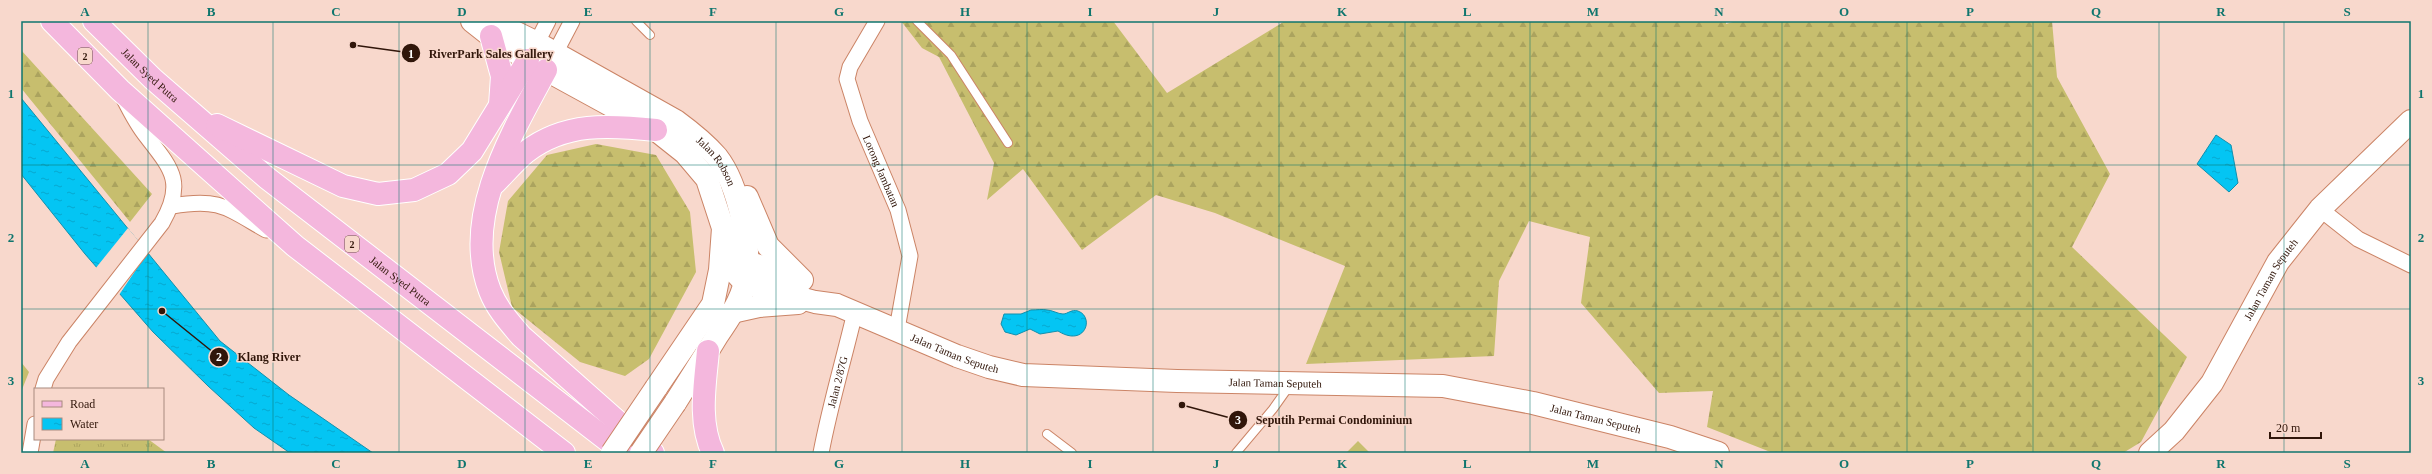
<svg xmlns="http://www.w3.org/2000/svg" width="2432" height="474" font-family="Georgia,serif">
	<style>
		.grass { fill: url(#grass-tufts) }
		.forest { fill: url(#forest-firs) }
		.park { fill: #c7be6e }
		.water { fill: url(#water-ripples); stroke: #1290ad }
		.pier { fill: #f8d8cc }
		.lines { fill: none; stroke-linecap: round; stroke-linejoin: round }
		.lane-casing { stroke: #cb8466; stroke-width: 10 }
		.street-casing { stroke: #cb8466; stroke-width: 17 }
		.secondary-casing { stroke: #cb8466; stroke-width: 24 }
		.primary-casing { stroke: #fff; stroke-width: 24 }
		.lane { stroke: #fff; stroke-width: 8 }
		.street { stroke: #fff; stroke-width: 15 }
		.secondary { stroke: #fff; stroke-width: 22 }
		.primary { stroke: #f4b7dd; stroke-width: 22 }
		.secondary-bridge-casing { stroke: #cb8466; stroke-width: 24; stroke-linecap: butt }
		.secondary-bridge { stroke: #fff; stroke-width: 22 }
		.grid { fill: none; stroke: #0f766e; stroke-width: 1; stroke-opacity: 0.55 }
		.labels { text-anchor: middle; dominant-baseline: central; stroke-width: 3; stroke-linejoin: round; paint-order: stroke }
		.shield { fill: #f8d8cc; stroke: #6d5044; stroke-width: 1 }
		.shield-label { font-size: 10px; font-weight: bold; fill: #31160a }
		.street-label { font-size: 11px; fill: #31160a; stroke: #f8d8cc }
		.leader { fill: none; stroke: #31160a; stroke-width: 1.5 }
		.callout-dot { fill: #31160a; stroke: #f8d8cc; stroke-width: 1.5 }
		.mark-label { font-size: 12px; text-anchor: middle; font-weight: bold; fill: #fff }
		.callout-label { font-size: 12px; text-anchor: middle; font-weight: bold; fill: #31160a; stroke: #f8d8cc; stroke-width: 3; stroke-linejoin: round; paint-order: stroke }
		.neatline { fill: none; stroke: #0f766e; stroke-width: 1.5 }
		.grid-label { font-size: 13px; text-anchor: middle; font-weight: bold; fill: #0f766e }
	</style>
	<defs>
		<pattern id="grass-tufts" width="24" height="20" patternUnits="userSpaceOnUse"><rect width="24" height="20" fill="#c7be6e"/><path d="M3 7l-1-3M5 7V3M7 7l1-3M15 17l-1-3M17 17v-4M19 17l1-3" fill="none" stroke="#aba35e"/></pattern>
		<pattern id="forest-firs" width="22" height="20" patternUnits="userSpaceOnUse"><rect width="22" height="20" fill="#c7be6e"/><path d="M5 1l3.5 6h-7zM16 11l3.5 6h-7z" fill="#aba35e"/></pattern>
		<pattern id="water-ripples" width="26" height="14" patternUnits="userSpaceOnUse"><rect width="26" height="14" fill="#04c5f3"/><path d="M2 4q2-2 4 0t4 0M15 11q2-2 4 0t4 0" fill="none" stroke="#06a8cf"/></pattern>
	</defs>
	<rect width="100%" height="100%" fill="#f8d8cc"/>
	<path class="grass" d="M 56,439 L 148,439 L 167,453 L 53,453 Z"/>
	<path class="forest" d="M 901,21 L 1113,21 L 1167,93 L 1285,21 L 1726,21 L 1726,24 L 1736,21 L 2052,21 L 2057,77 L 2110,174 L 2072,247 L 2187,357 L 2141,442 L 2123,453 L 1773,453 L 1707,427 L 1713,391 L 1659,393 L 1581,303 L 1590,237 L 1529,221 L 1499,281 L 1494,356 L 1306,364 L 1345,266 L 1215,213 L 1156,195 L 1082,250 L 1023,169 L 987,200 L 994,163 L 939,57 L 922,48 Z
		M 21,50 L 152,194 L 130,222 L 21,88 Z
		M 596,144 L 656,155 L 690,212 L 696,272 L 649,359 L 625,376 L 580,362 L 512,307 L 499,252 L 508,201 L 547,155 Z"/>
	<path class="park" d="M 21,362 L 29,372 L 21,392 Z
		M 1358,441 L 1370,453 L 1346,453 Z"/>
	<path class="water" d="M 21,98 L 220,341 L 289,395 L 373,453 L 290,453 L 254,428 L 208,386 L 153,332 L 85,254 L 21,174 Z
		M 2216,135 L 2231,145 L 2238,183 L 2229,192 L 2197,164 Z
		M 1031,310 C 1037,310 1042,309 1047,310 C 1052,310 1058,314 1063,314 C 1068,314 1071,309 1078,311 C 1095,317 1085,348 1058,331 L 1040,334 L 1030,329 L 1016,335 L 1005,332 L 1001,324 L 1004,314 L 1021,314 Z"/>
	<path class="pier" d="M 128,228 L 148,252 L 119,295 L 95,269 Z"/>
	<g class="lines">
		<g class="lane-casing">
			<path id="lane" d="M 636,21 L 650,35
				M 917,21 L 951,55 L 1008,143
				M 1047,434 L 1072,453
				M 1236,453 L 1273,409 L 1290,385"/>
		</g>
		<g class="street-casing">
			<g id="street">
				<path id="s1" d="M 877,21 L 850,67 L 847,79 L 860,121 L 898,210 L 910,256 L 897,329"/>
				<path d="M 532,52 L 548,21"/>
				<path d="M 551,61 L 572,21"/>
				<path d="M 172,206 C 219,198 226,207 266,230"/>
				<path d="M 2320,209 L 2358,239 L 2411,265"/>
				<path d="M 43,389 L 46,379 L 69,342 L 162,223 C 185,183 172,169 147,137 C 137,125 130,111 123,97"/>
				<path d="M 30,453 L 35,424"/>
				<path id="s2" d="M 821,453 C 830,405 844,359 855,312"/>
			</g>
		</g>
		<g class="secondary-casing">
			<g id="secondary">
				<path d="M 472,21 L 491,36 L 528,60 L 656,130 L 685,153 L 707,179 L 723,228 L 720,270 L 713,304 L 656,388"/>
				<path id="s3" d="M 492,21 L 537,43 L 676,121 C 691,132 705,143 717,157 C 738,184 753,249 745,282 C 741,301 728,320 717,336 C 703,359 689,381 675,403"/>
				<path d="M 747,197 L 768,246 L 802,280"/>
				<path id="s4" d="M 723,228 L 733,270 L 745,283 L 815,302 L 837,305 L 957,356 L 989,367 L 1023,375 L 1177,381 L 1443,386 L 1533,403 L 1670,437 L 1718,453"/>
				<path d="M 747,262 L 797,278"/>
				<path d="M 732,312 L 759,306 L 798,303"/>
				<path id="s5" d="M 2150,453 L 2174,431 L 2212,383 L 2278,262 L 2320,209 L 2411,121"/>
			</g>
		</g>
		<g class="primary-casing">
			<g id="primary">
				<path d="M 52,21 L 120,90 L 295,246 L 564,453"/>
				<path id="s6" d="M 94,21 L 153,79 L 267,178 L 624,453"/>
				<path d="M 491,36 L 502,76 L 500,105"/>
				<path d="M 546,70 C 512,133 461,217 490,291 C 497,309 510,323 521,336 L 653,453"/>
				<path d="M 217,125 L 343,186 L 378,194 L 414,190 L 448,174 L 472,151 L 528,60"/>
				<path d="M 495,183 C 505,173 515,161 526,152 C 565,122 609,125 656,130"/>
				<path d="M 708,351 C 705,384 698,422 713,453"/>
			</g>
		</g>
		<use href="#lane" class="lane"/>
		<use href="#street" class="street"/>
		<use href="#secondary" class="secondary"/>
		<use href="#primary" class="primary"/>
		<g class="secondary-bridge-casing">
			<path id="secondary-bridge" d="M 612,453 L 656,388
				M 641,453 L 675,403"/>
		</g>
		<use href="#secondary-bridge" class="secondary-bridge"/>
	</g>
	<path class="grid" d="M 148,21 L 148,389M 273,21 L 273,453M 399,21 L 399,453M 525,21 L 525,453M 650,21 L 650,453M 776,21 L 776,453M 902,21 L 902,453M 1027,21 L 1027,453M 1153,21 L 1153,453M 1279,21 L 1279,453M 1405,21 L 1405,453M 1530,21 L 1530,453M 1656,21 L 1656,453M 1782,21 L 1782,453M 1907,21 L 1907,453M 2033,21 L 2033,453M 2159,21 L 2159,453M 2284,21 L 2284,453M 21,165 L 2411,165M 21,309 L 2411,309M 148,439 L 148,453"/>
	<g class="labels">
		<g class="shield">
			<rect x="78" y="48" width="14" height="16" rx="3"/>
			<rect x="345" y="236" width="14" height="16" rx="3"/>
		</g>
		<g class="shield-label">
			<text x="85" y="56">2</text>
			<text x="352" y="244">2</text>
		</g>
		<g class="street-label">
			<text stroke="none"><textPath href="#s6" startOffset="78">Jalan Syed Putra</textPath></text>
			<text stroke="none"><textPath href="#s3" startOffset="267">Jalan Robson</textPath></text>
			<text stroke="none"><textPath href="#s1" startOffset="164">Lorong Jambatan</textPath></text>
			<text stroke="none"><textPath href="#s5" startOffset="213">Jalan Taman Seputeh</textPath></text>
			<text stroke="none"><textPath href="#s6" startOffset="402">Jalan Syed Putra</textPath></text>
			<text stroke="none"><textPath href="#s4" startOffset="283">Jalan Taman Seputeh</textPath></text>
			<text stroke="none"><textPath href="#s2" startOffset="73">Jalan 2/87G</textPath></text>
			<text stroke="none"><textPath href="#s4" startOffset="607">Jalan Taman Seputeh</textPath></text>
			<text stroke="none"><textPath href="#s4" startOffset="931">Jalan Taman Seputeh</textPath></text>
		</g>
	</g>
	<path class="leader" d="M353 45L411 53M162 311L219 357M1182 405L1238 420"/>
	<g class="callout-dot">
		<circle cx="353" cy="45" r="4"/>
		<circle cx="162" cy="311" r="4"/>
		<circle cx="1182" cy="405" r="4"/>
		<circle cx="411" cy="53" r="10"/>
		<circle cx="219" cy="357" r="10"/>
		<circle cx="1238" cy="420" r="10"/>
	</g>
	<g class="mark-label">
		<text x="411" y="58">1</text>
		<text x="219" y="361">2</text>
		<text x="1238" y="424">3</text>
	</g>
	<g class="callout-label">
		<text x="491" y="58">RiverPark Sales Gallery</text>
		<text x="269" y="361">Klang River</text>
		<text x="1334" y="424">Seputih Permai Condominium</text>
	</g>
	<rect width="2432" height="474" fill="none" stroke="#f8d8cc" stroke-width="44"/>
	<rect x="34" y="388" width="130" height="52" fill="#f8d8cc" stroke="#a88a7e"/>
	<rect x="42" y="401" width="20" height="6" fill="#f4b7dd" stroke="#a88a7e"/>
	<text x="70" y="408" font-size="12" fill="#31160a">Road</text>
	<rect x="42" y="418" width="20" height="12" fill="url(#water-ripples)" stroke="#a88a7e"/>
	<text x="70" y="428" font-size="12" fill="#31160a">Water</text>
	<path d="M2270 432v6h51v-6" fill="none" stroke="#31160a" stroke-width="2"/>
	<text x="2276" y="432" font-size="12" fill="#31160a" stroke="#f8d8cc" stroke-width="3" paint-order="stroke">20 m</text>
	<rect x="22" y="22" width="2388" height="430" class="neatline"/>
	<g class="grid-label">
		<text x="85" y="16">A</text>
		<text x="211" y="16">B</text>
		<text x="336" y="16">C</text>
		<text x="462" y="16">D</text>
		<text x="588" y="16">E</text>
		<text x="713" y="16">F</text>
		<text x="839" y="16">G</text>
		<text x="965" y="16">H</text>
		<text x="1090" y="16">I</text>
		<text x="1216" y="16">J</text>
		<text x="1342" y="16">K</text>
		<text x="1467" y="16">L</text>
		<text x="1593" y="16">M</text>
		<text x="1719" y="16">N</text>
		<text x="1844" y="16">O</text>
		<text x="1970" y="16">P</text>
		<text x="2096" y="16">Q</text>
		<text x="2221" y="16">R</text>
		<text x="2347" y="16">S</text>
		<text x="11" y="98">1</text>
		<text x="2421" y="98">1</text>
		<text x="11" y="242">2</text>
		<text x="2421" y="242">2</text>
		<text x="11" y="385">3</text>
		<text x="2421" y="385">3</text>
		<text x="85" y="468">A</text>
		<text x="211" y="468">B</text>
		<text x="336" y="468">C</text>
		<text x="462" y="468">D</text>
		<text x="588" y="468">E</text>
		<text x="713" y="468">F</text>
		<text x="839" y="468">G</text>
		<text x="965" y="468">H</text>
		<text x="1090" y="468">I</text>
		<text x="1216" y="468">J</text>
		<text x="1342" y="468">K</text>
		<text x="1467" y="468">L</text>
		<text x="1593" y="468">M</text>
		<text x="1719" y="468">N</text>
		<text x="1844" y="468">O</text>
		<text x="1970" y="468">P</text>
		<text x="2096" y="468">Q</text>
		<text x="2221" y="468">R</text>
		<text x="2347" y="468">S</text>
	</g>
</svg>
